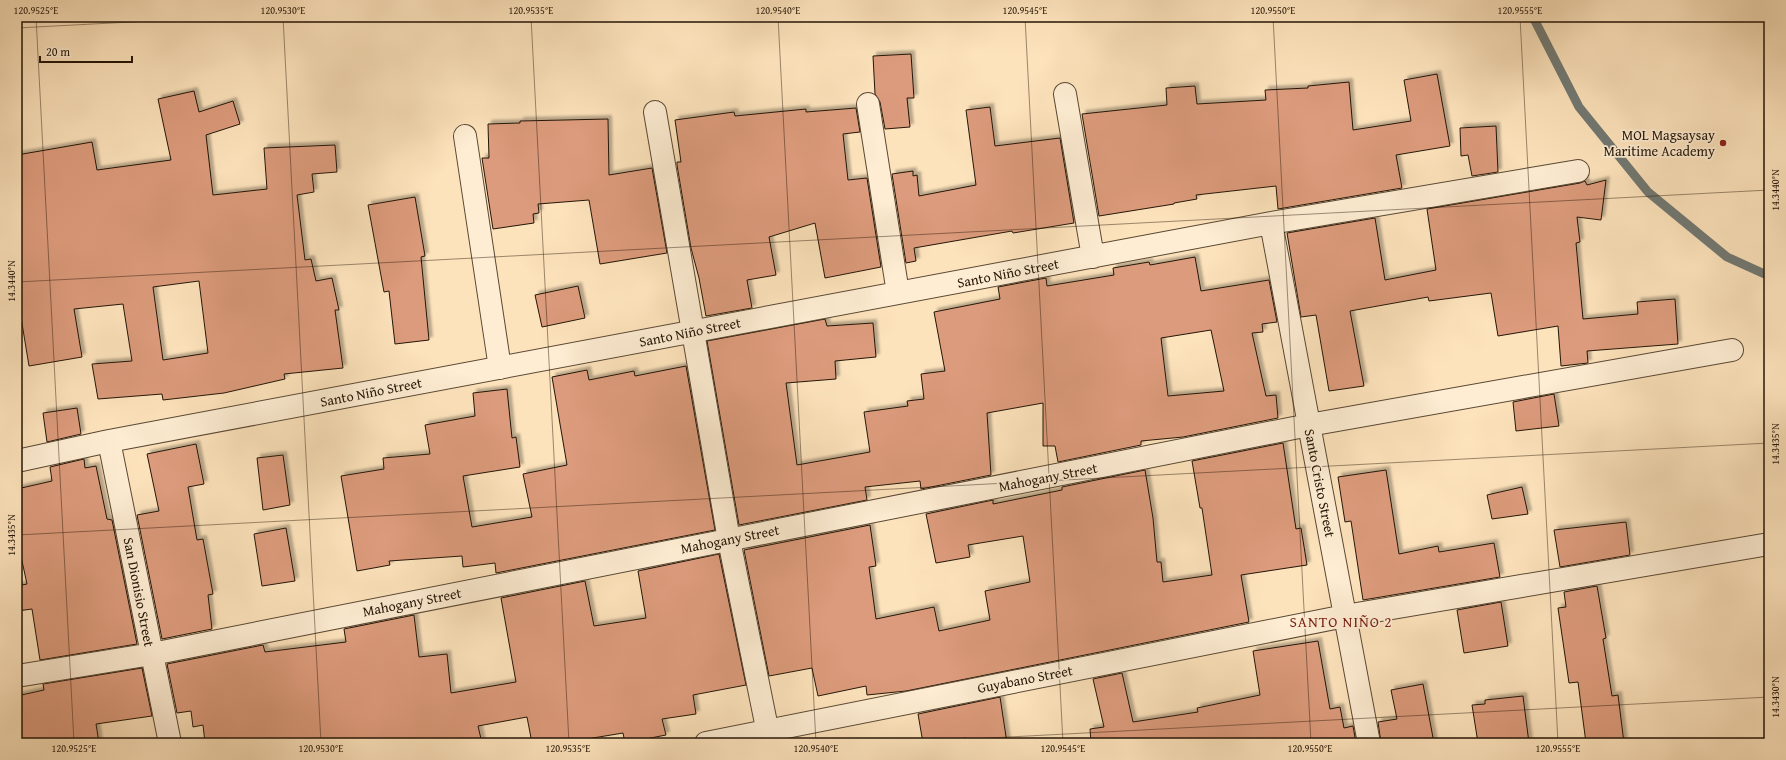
<svg xmlns="http://www.w3.org/2000/svg" width="1786" height="760" font-family="'Gentium Book Plus',serif">
	<style>
		.lines { fill: none; stroke-linecap: round; stroke-linejoin: round }
		.stream { stroke: #727974; stroke-width: 9 }
		.building { fill: #dc9b7c; stroke: #231506; fill-rule: evenodd; filter: url(#shadow) }
		.minor-casing { stroke: #5a4834; stroke-width: 24 }
		.minor { stroke: #feedd3; stroke-width: 22 }
		.ticks { fill: none; stroke: #231506; stroke-width: 1; stroke-opacity: 0.45 }
		.poi-dot { fill: #8f2418; stroke: #feedd3; stroke-width: 1.5 }
		.labels { text-anchor: middle; dominant-baseline: central; stroke-width: 3.5; stroke-linejoin: round; paint-order: stroke }
		.poi-label { font-size: 14px; fill: #231506; stroke: #feedd3; text-anchor: end }
		.street-label { font-size: 14px; fill: #231506; stroke: #feedd3 }
		.neighbourhood-label { font-size: 15px; letter-spacing: 1px; fill: #7a1f14; stroke: #feedd3 }
		.neatline { fill: none; stroke: #231506; stroke-width: 1.5 }
		.ticks-label { font-size: 10px; text-anchor: middle; fill: #231506 }
	</style>
	<defs>
		<filter id="shadow"><feDropShadow dx="3.5" dy="-3.5" stdDeviation="1" flood-color="#0004"/></filter>
	</defs>
	<rect width="100%" height="100%" fill="#fde3bc"/>
	<filter id="stains"><feTurbulence type="fractalNoise" baseFrequency=".005" numOctaves="4"/><feColorMatrix values="0 0 0 0 .2 0 0 0 0 .09 0 0 0 0 .02 0 0 0 .5 -.17"/></filter>
	<radialGradient id="worn" r=".72"><stop offset=".6" stop-color="#630" stop-opacity="0"/><stop offset="1" stop-color="#630" stop-opacity=".3"/></radialGradient>
	<g class="lines">
		<path class="stream" d="M 1533,17 L 1579,107 L 1648,192 L 1727,257 L 1769,276"/>
	</g>
	<path class="building" d="M 911,54 L 914,98 L 907,98 L 910,127 L 885,129 L 880,102 L 875,94 L 873,56 Z
		M 1437,74 L 1450,146 L 1396,155 L 1402,188 L 1278,209 L 1276,186 L 1196,195 L 1197,199 L 1174,203 L 1174,204 L 1099,216 L 1082,114 L 1167,105 L 1166,88 L 1195,86 L 1197,104 L 1266,100 L 1265,90 L 1308,88 L 1308,86 L 1349,82 L 1353,130 L 1411,121 L 1404,80 Z
		M 194,91 L 199,112 L 233,101 L 240,124 L 206,135 L 213,195 L 267,189 L 264,148 L 335,145 L 337,172 L 312,174 L 314,192 L 297,195 L 305,260 L 311,259 L 316,281 L 332,278 L 339,310 L 335,310 L 343,368 L 284,374 L 285,379 L 224,393 L 163,400 L 162,394 L 98,399 L 92,364 L 132,361 L 123,304 L 74,309 L 82,357 L 29,366 L 17,293 L 17,155 L 92,142 L 97,170 L 171,160 L 158,99 ZM 199,281 L 208,353 L 163,360 L 153,287 Z
		M 990,107 L 995,146 L 1060,138 L 1074,223 L 1013,233 L 1012,231 L 914,248 L 916,261 L 906,263 L 892,174 L 913,171 L 913,176 L 917,175 L 919,196 L 976,185 L 966,110 Z
		M 856,108 L 860,132 L 843,134 L 848,180 L 867,178 L 881,267 L 825,278 L 815,223 L 769,237 L 776,275 L 747,280 L 752,308 L 706,316 L 699,278 L 691,248 L 677,165 L 677,162 L 681,162 L 675,120 L 734,112 L 735,116 L 806,109 L 806,112 Z
		M 608,119 L 609,175 L 652,168 L 667,253 L 600,264 L 589,200 L 538,204 L 539,213 L 533,214 L 534,223 L 493,229 L 482,158 L 489,158 L 488,124 L 520,123 L 520,121 Z
		M 1496,126 L 1498,172 L 1472,176 L 1468,155 L 1461,156 L 1460,128 Z
		M 1606,180 L 1601,220 L 1577,217 L 1580,242 L 1576,243 L 1583,319 L 1638,314 L 1637,302 L 1675,299 L 1678,344 L 1587,351 L 1588,363 L 1561,366 L 1558,326 L 1498,336 L 1491,293 L 1429,301 L 1428,297 L 1350,311 L 1364,386 L 1329,391 L 1316,315 L 1301,317 L 1287,233 L 1375,218 L 1385,280 L 1436,270 L 1427,209 L 1580,183 L 1585,181 L 1587,185 Z
		M 415,197 L 425,256 L 421,257 L 429,340 L 395,344 L 389,291 L 384,292 L 368,205 Z
		M 1195,257 L 1201,291 L 1269,280 L 1277,322 L 1262,324 L 1263,332 L 1252,333 L 1266,396 L 1276,395 L 1278,418 L 1183,437 L 1141,441 L 1141,445 L 1058,462 L 1055,446 L 1043,446 L 1043,403 L 987,413 L 991,475 L 921,489 L 920,481 L 865,487 L 867,500 L 739,525 L 707,341 L 825,319 L 827,326 L 873,323 L 876,357 L 835,361 L 836,379 L 786,383 L 797,465 L 870,452 L 864,412 L 908,406 L 907,401 L 924,399 L 921,374 L 945,371 L 934,312 L 1000,299 L 998,287 L 1046,278 L 1047,286 L 1114,275 L 1113,268 L 1149,262 L 1150,265 ZM 1211,330 L 1224,391 L 1168,396 L 1161,338 Z
		M 578,286 L 585,318 L 542,327 L 535,295 Z
		M 686,366 L 715,530 L 496,573 L 495,563 L 463,567 L 462,556 L 389,561 L 390,565 L 357,571 L 341,476 L 384,469 L 383,458 L 430,454 L 425,425 L 475,416 L 473,393 L 507,389 L 512,438 L 516,437 L 520,467 L 463,476 L 472,527 L 532,517 L 523,474 L 567,465 L 552,377 L 587,370 L 589,380 L 634,371 L 635,376 Z
		M 1554,394 L 1559,426 L 1516,431 L 1513,402 Z
		M 77,408 L 81,434 L 47,442 L 43,413 Z
		M 1283,443 L 1296,529 L 1301,528 L 1307,565 L 1241,575 L 1249,622 L 906,691 L 867,695 L 866,686 L 818,696 L 812,668 L 769,676 L 744,550 L 870,525 L 876,566 L 869,567 L 876,619 L 934,607 L 939,631 L 990,620 L 985,591 L 1030,582 L 1023,536 L 968,545 L 970,557 L 936,563 L 926,514 L 993,500 L 993,504 L 1062,490 L 1062,487 L 1145,470 L 1153,518 L 1157,562 L 1161,562 L 1163,582 L 1212,575 L 1202,508 L 1200,508 L 1192,461 Z
		M 196,444 L 204,484 L 188,487 L 197,540 L 203,539 L 213,594 L 208,595 L 212,629 L 162,639 L 137,515 L 159,511 L 147,454 Z
		M 283,455 L 290,505 L 263,510 L 257,458 Z
		M 84,459 L 85,468 L 96,466 L 107,519 L 112,520 L 137,644 L 40,660 L 32,609 L 17,611 L 17,586 L 27,584 L 17,538 L 17,489 L 52,481 L 50,467 Z
		M 1386,470 L 1399,554 L 1438,546 L 1439,552 L 1494,543 L 1500,577 L 1363,600 L 1351,521 L 1345,522 L 1338,477 Z
		M 1522,487 L 1528,514 L 1492,519 L 1487,495 Z
		M 1626,522 L 1630,555 L 1560,567 L 1554,530 Z
		M 286,528 L 295,581 L 262,586 L 254,534 Z
		M 719,554 L 746,685 L 693,695 L 696,714 L 662,719 L 666,735 L 625,743 L 623,733 L 575,741 L 575,739 L 554,743 L 532,743 L 527,717 L 478,726 L 482,743 L 205,743 L 203,725 L 193,727 L 191,711 L 177,713 L 167,664 L 263,645 L 265,652 L 346,642 L 344,629 L 414,615 L 419,657 L 447,654 L 451,693 L 516,682 L 501,598 L 585,581 L 594,626 L 646,618 L 638,571 Z
		M 1597,586 L 1606,638 L 1603,639 L 1612,696 L 1618,695 L 1624,743 L 1586,743 L 1578,682 L 1569,683 L 1558,608 L 1566,607 L 1564,592 Z
		M 1501,602 L 1508,646 L 1464,653 L 1457,610 Z
		M 1318,641 L 1330,709 L 1340,707 L 1344,728 L 1353,726 L 1356,743 L 1091,743 L 1090,729 L 1104,727 L 1093,679 L 1122,673 L 1133,722 L 1198,712 L 1197,708 L 1260,695 L 1253,651 Z
		M 142,668 L 152,716 L 96,724 L 99,743 L 17,743 L 17,696 L 44,690 L 43,684 Z
		M 1423,684 L 1434,743 L 1381,743 L 1378,722 L 1397,719 L 1391,690 Z
		M 1523,696 L 1529,743 L 1478,743 L 1472,705 L 1485,704 L 1485,700 Z
		M 1000,697 L 1007,743 L 967,743 L 966,738 L 938,743 L 923,743 L 918,714 Z"/>
	<g class="lines">
		<g class="minor-casing">
			<path id="minor" d="M 1065,94 L 1093,257
				M 868,104 L 898,293
				M 655,112 L 729,540 L 770,743
				M 465,136 L 500,368
				M 1271,223 L 1369,743
				M 109,441 L 170,743
				M 17,461 L 109,441 L 1271,223 L 1578,171
				M 17,676 L 152,654 L 1309,425 L 1732,350
				M 706,743 L 1345,616 L 1769,544"/>
		</g>
		<use href="#minor" class="minor"/>
	</g>
	<path class="ticks" d="M 36,17 L 74,743M 283,17 L 321,743M 531,17 L 569,743M 778,17 L 816,743M 1025,17 L 1063,743M 1273,17 L 1311,743M 1520,17 L 1558,743M 1767,17 L 1769,50M 17,28 L 225,17M 17,282 L 1769,190M 17,535 L 1769,443M 895,743 L 1769,697"/>
	<circle class="poi-dot" cx="1723" cy="143" r="4"/>
	<g class="labels">
		<g class="poi-label">
			<text x="1715" y="135">MOL Magsaysay<tspan x="1715" dy="16">Maritime Academy</tspan></text>
		</g>
		<g class="street-label">
			<text transform="translate(1008 273) rotate(-11)">Santo Niño Street</text>
			<text transform="translate(690 332) rotate(-11)">Santo Niño Street</text>
			<text transform="translate(371 392) rotate(-11)">Santo Niño Street</text>
			<text transform="translate(1048 477) rotate(-11)">Mahogany Street</text>
			<text transform="translate(1320 483) rotate(79)">Santo Cristo Street</text>
			<text transform="translate(730 539) rotate(-11)">Mahogany Street</text>
			<text transform="translate(139 592) rotate(79)">San Dionisio Street</text>
			<text transform="translate(412 602) rotate(-11)">Mahogany Street</text>
			<text transform="translate(1025 679) rotate(-11)">Guyabano Street</text>
		</g>
		<g class="neighbourhood-label">
			<text x="1341" y="621">SANTO NIÑO 2</text>
		</g>
	</g>
	<rect width="1786" height="760" fill="none" stroke="#fde3bc" stroke-width="44"/>
	<path d="M40 56v6h92v-6" fill="none" stroke="#231506" stroke-width="2"/>
	<text x="46" y="56" font-size="12" fill="#231506" stroke="#feedd3" stroke-width="3" paint-order="stroke">20 m</text>
	<rect x="22" y="22" width="1742" height="716" class="neatline"/>
	<g class="ticks-label">
		<text x="36" y="14">120.9525°E</text>
		<text x="283" y="14">120.9530°E</text>
		<text x="531" y="14">120.9535°E</text>
		<text x="778" y="14">120.9540°E</text>
		<text x="1025" y="14">120.9545°E</text>
		<text x="1273" y="14">120.9550°E</text>
		<text x="1520" y="14">120.9555°E</text>
		<text transform="translate(1775 190) rotate(-90)" y="4">14.3440°N</text>
		<text transform="translate(11 281) rotate(-90)" y="4">14.3440°N</text>
		<text transform="translate(1775 444) rotate(-90)" y="4">14.3435°N</text>
		<text transform="translate(11 535) rotate(-90)" y="4">14.3435°N</text>
		<text transform="translate(1775 697) rotate(-90)" y="4">14.3430°N</text>
		<text x="74" y="752">120.9525°E</text>
		<text x="321" y="752">120.9530°E</text>
		<text x="568" y="752">120.9535°E</text>
		<text x="816" y="752">120.9540°E</text>
		<text x="1063" y="752">120.9545°E</text>
		<text x="1310" y="752">120.9550°E</text>
		<text x="1558" y="752">120.9555°E</text>
	</g>
	<rect width="100%" height="100%" filter="url(#stains)"/>
	<rect width="100%" height="100%" fill="url(#worn)"/>
</svg>
